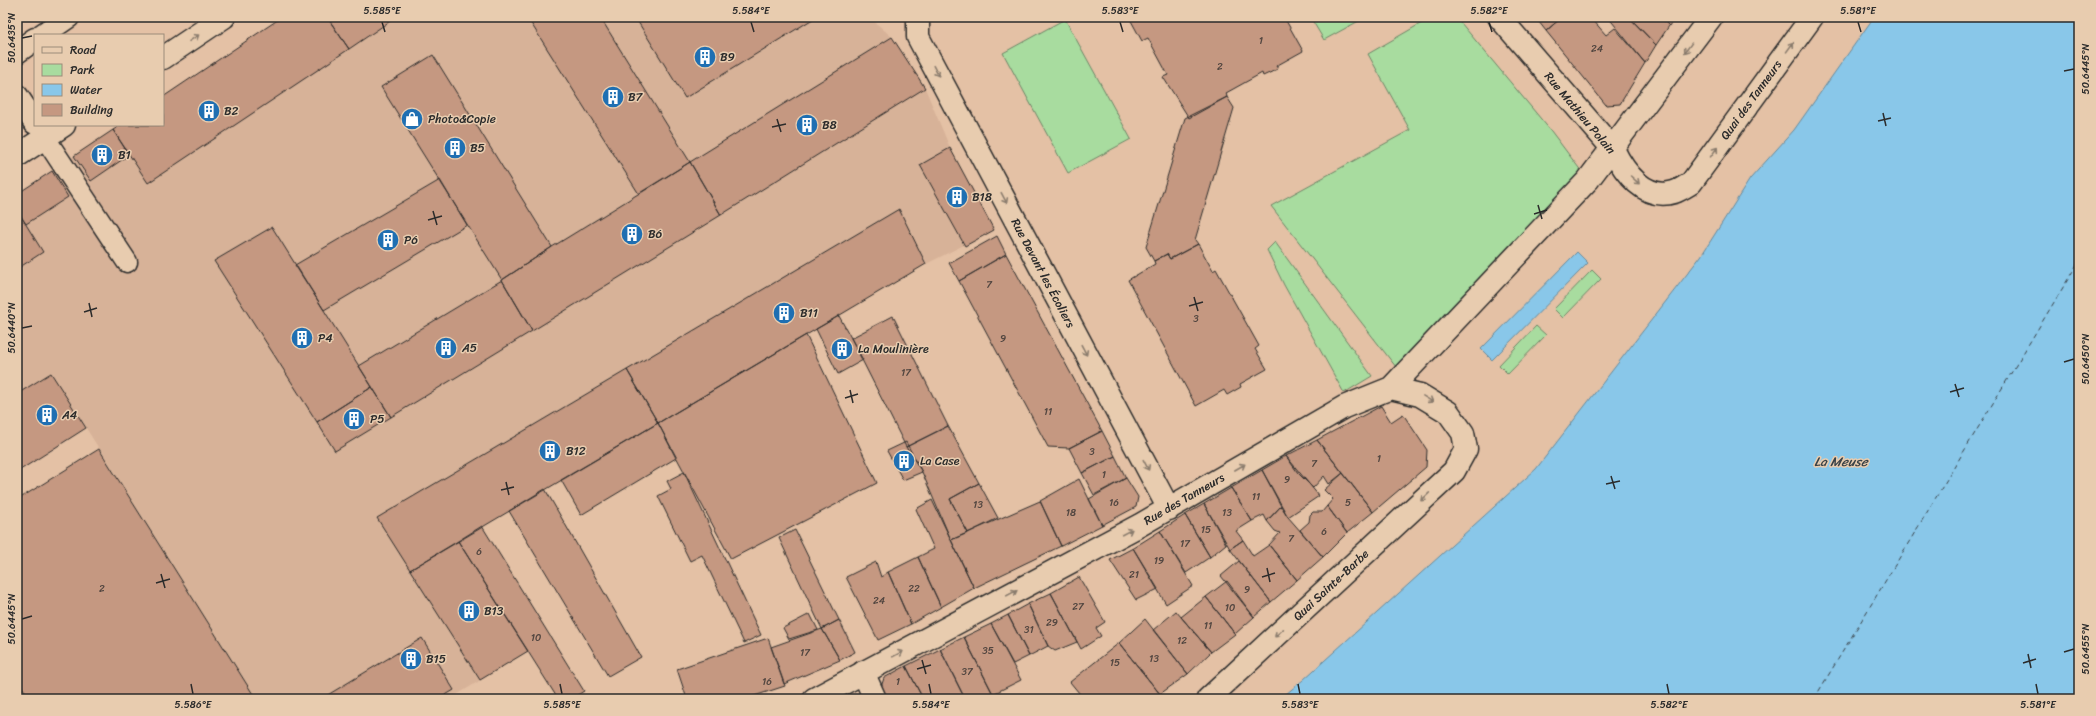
<svg xmlns="http://www.w3.org/2000/svg" width="2096" height="716" font-family="Sriracha,sans-serif">
	<style>
		.built { fill: #d7b298 }
		.green { fill: #a8dc9f; stroke: #6a8465 }
		.water { fill: #89c7e9; stroke: #63899d }
		.lines { fill: none; stroke-linecap: round; stroke-linejoin: round }
		.ferry { stroke: #394248; stroke-width: 1; stroke-dasharray: 5 4; stroke-linecap: butt }
		.building { fill: #c59881; stroke: #2b2b2b }
		.lane-casing { stroke: #2b2b2b; stroke-width: 23 }
		.street-casing { stroke: #2b2b2b; stroke-width: 25 }
		.lane { stroke: #e8ccaf; stroke-width: 20 }
		.street { stroke: #e8ccaf; stroke-width: 22 }
		.oneway { stroke: #8a7c6d }
		.ticks { fill: none; stroke: #2b2b2b; stroke-width: 1.5 }
		.labels { text-anchor: middle; dominant-baseline: central; stroke-width: 3; stroke-linejoin: round; paint-order: stroke }
		.number-label { font-size: 10px; fill: #524640 }
		.poi-label { font-size: 12px; fill: #2b2b2b; stroke: #e8ccaf; text-anchor: start }
		.street-label { font-size: 12px; fill: #2b2b2b; stroke: #e8ccaf }
		.water-label { font-size: 13px; font-style: italic; fill: #394248; stroke: #e8ccaf }
		.neatline { fill: none; stroke: #2b2b2b; stroke-width: 1.5 }
		.ticks-label { font-size: 10px; text-anchor: middle; fill: #2b2b2b }
	</style>
	<rect width="100%" height="100%" fill="#e4c1a5"/>
	<filter id="ink" filterUnits="userSpaceOnUse"><feTurbulence type="fractalNoise" baseFrequency=".025" numOctaves="2"/><feDisplacementMap in="SourceGraphic" scale="8" xChannelSelector="R" yChannelSelector="G"/><feConvolveMatrix kernelMatrix="1 2 1 2 8 2 1 2 1" color-interpolation-filters="sRGB"/></filter>
	<g filter="url(#ink)">
		<path class="built" d="M 282,17 L 869,17 L 892,37 L 925,88 L 950,148 L 994,230 L 926,264 L 458,541 L 528,651 L 450,699 L 256,699 L 86,428 L 17,472 L 17,194 L 121,125 L 163,125 Z"/>
		<path class="green" d="M 1317,17 L 1333,17 L 1335,19 L 1338,17 L 1366,17 L 1324,40 L 1312,20 Z
			M 1432,17 L 1456,17 L 1551,131 L 1588,180 L 1403,376 L 1271,206 L 1410,130 L 1368,54 Z
			M 1065,19 L 1131,139 L 1068,173 L 1003,53 Z
			M 1275,242 L 1372,376 L 1344,393 L 1284,285 L 1267,250 Z
			M 1592,270 L 1601,279 L 1563,318 L 1554,309 Z
			M 1536,326 L 1546,335 L 1508,374 L 1499,365 Z"/>
		<path class="water" d="M 1874,17 L 2079,17 L 2079,699 L 1280,699 L 1303,680 L 1536,469 L 1701,256 L 1750,179 L 1794,130 Z
			M 1577,252 L 1588,263 L 1492,360 L 1481,349 Z"/>
		<g class="lines">
			<path class="ferry" d="M 1814,699 L 2079,261"/>
		</g>
		<path class="building" d="M 282,17 L 327,17 L 349,49 L 148,183 L 113,130 L 121,125 L 163,125 L 163,97 Z
			M 327,17 L 396,17 L 349,49 Z
			M 527,17 L 600,17 L 690,162 L 639,194 Z
			M 635,17 L 816,17 L 685,98 Z
			M 1129,17 L 1284,17 L 1303,51 L 1276,66 L 1278,69 L 1263,76 L 1262,73 L 1226,93 L 1227,97 L 1189,118 L 1163,77 L 1168,75 L 1148,38 L 1142,41 Z
			M 1535,17 L 1562,17 L 1546,31 Z
			M 1562,17 L 1594,17 L 1592,19 L 1606,35 L 1615,28 L 1645,63 L 1620,104 L 1606,105 L 1546,31 Z
			M 1608,17 L 1629,17 L 1656,45 L 1645,63 Z
			M 1629,17 L 1660,17 L 1669,26 L 1656,45 Z
			M 1660,17 L 1675,17 L 1669,26 Z
			M 892,37 L 925,88 L 721,215 L 690,162 Z
			M 433,55 L 552,247 L 502,280 L 381,87 Z
			M 1227,97 L 1234,108 L 1195,240 L 1198,244 L 1170,259 L 1167,254 L 1154,261 L 1146,247 L 1185,118 Z
			M 113,130 L 129,155 L 91,181 L 74,156 Z
			M 950,148 L 994,230 L 965,246 L 920,165 Z
			M 690,162 L 721,215 L 532,331 L 502,280 L 552,247 Z
			M 52,171 L 68,197 L 26,224 L 17,210 L 17,194 Z
			M 440,180 L 467,225 L 324,310 L 295,265 Z
			M 899,209 L 926,264 L 658,423 L 627,370 Z
			M 17,210 L 43,252 L 17,269 Z
			M 272,227 L 372,387 L 317,422 L 214,261 Z
			M 997,236 L 1006,254 L 959,281 L 949,263 Z
			M 1198,244 L 1213,271 L 1216,269 L 1259,346 L 1255,349 L 1267,369 L 1240,384 L 1241,387 L 1227,395 L 1224,390 L 1196,406 L 1128,280 L 1155,264 L 1154,261 L 1167,254 L 1170,259 Z
			M 1006,254 L 1102,431 L 1069,448 L 1048,447 L 959,281 Z
			M 502,280 L 532,331 L 391,417 L 359,366 Z
			M 839,316 L 863,360 L 838,374 L 816,329 Z
			M 893,316 L 948,426 L 906,447 L 851,338 Z
			M 806,335 L 877,483 L 731,559 L 658,423 Z
			M 627,370 L 658,423 L 410,570 L 377,518 Z
			M 51,373 L 86,428 L 17,472 L 17,394 Z
			M 372,387 L 391,417 L 335,451 L 317,422 Z
			M 1381,406 L 1391,422 L 1403,414 L 1427,450 L 1426,467 L 1373,512 L 1317,440 Z
			M 658,423 L 676,458 L 581,515 L 561,480 Z
			M 948,426 L 979,483 L 950,499 L 968,533 L 951,540 L 922,472 L 906,447 Z
			M 1102,431 L 1115,456 L 1082,473 L 1069,448 Z
			M 1317,440 L 1343,473 L 1329,484 L 1324,476 L 1313,488 L 1298,473 L 1286,456 Z
			M 906,442 L 922,472 L 903,480 L 887,451 Z
			M 99,449 L 256,699 L 30,699 L 17,679 L 17,500 Z
			M 1115,456 L 1126,478 L 1094,495 L 1082,473 Z
			M 1286,456 L 1319,496 L 1288,517 L 1262,470 Z
			M 1262,470 L 1281,506 L 1267,521 L 1264,515 L 1252,521 L 1231,488 Z
			M 684,472 L 761,635 L 744,643 L 702,555 L 690,561 L 658,496 L 671,489 L 667,481 Z
			M 1343,473 L 1373,512 L 1347,533 L 1327,506 L 1333,499 L 1324,490 Z
			M 1126,478 L 1138,497 L 1136,507 L 1102,525 L 1089,499 Z
			M 1079,479 L 1102,525 L 1061,546 L 1040,501 Z
			M 979,483 L 998,518 L 968,533 L 950,499 Z
			M 1231,488 L 1252,521 L 1236,531 L 1243,540 L 1230,549 L 1204,504 Z
			M 545,489 L 641,657 L 608,676 L 509,511 Z
			M 932,500 L 974,588 L 941,607 L 918,557 L 934,549 L 916,509 Z
			M 1040,501 L 1061,546 L 974,588 L 951,540 Z
			M 1204,504 L 1226,544 L 1210,557 L 1185,515 Z
			M 1281,506 L 1288,517 L 1323,557 L 1297,580 L 1269,545 L 1280,533 L 1275,531 L 1267,521 Z
			M 1327,506 L 1347,533 L 1323,557 L 1300,530 L 1309,522 L 1310,515 L 1313,512 L 1322,512 Z
			M 1185,515 L 1210,557 L 1186,573 L 1160,531 Z
			M 482,526 L 584,691 L 571,699 L 558,699 L 458,541 Z
			M 795,530 L 839,620 L 822,629 L 779,538 Z
			M 1160,531 L 1193,586 L 1166,604 L 1133,548 Z
			M 1243,540 L 1253,556 L 1269,545 L 1297,580 L 1271,602 L 1230,549 Z
			M 458,541 L 528,651 L 480,680 L 410,570 Z
			M 1133,548 L 1158,589 L 1136,600 L 1110,560 Z
			M 918,557 L 941,607 L 911,624 L 888,572 Z
			M 1239,561 L 1271,602 L 1254,617 L 1221,576 Z
			M 876,562 L 881,577 L 888,572 L 911,624 L 878,640 L 846,577 Z
			M 1079,577 L 1105,622 L 1096,628 L 1101,636 L 1081,649 L 1051,593 Z
			M 1227,581 L 1254,617 L 1235,634 L 1206,597 Z
			M 1051,593 L 1077,642 L 1055,651 L 1048,646 L 1028,604 Z
			M 1206,597 L 1235,634 L 1211,652 L 1181,617 Z
			M 1028,604 L 1048,646 L 1029,656 L 1008,615 Z
			M 1176,611 L 1211,652 L 1188,674 L 1153,630 Z
			M 810,614 L 818,630 L 789,639 L 783,628 Z
			M 1008,615 L 1029,656 L 1013,664 L 991,624 Z
			M 1145,619 L 1188,674 L 1160,694 L 1119,643 Z
			M 839,620 L 855,652 L 840,660 L 822,629 Z
			M 991,624 L 1021,680 L 993,694 L 964,637 Z
			M 822,629 L 840,660 L 784,684 L 771,647 Z
			M 964,637 L 993,694 L 982,699 L 965,699 L 940,649 Z
			M 422,638 L 454,690 L 439,699 L 321,699 Z
			M 768,638 L 785,686 L 745,699 L 687,699 L 677,669 Z
			M 1119,643 L 1160,694 L 1154,699 L 1084,699 L 1070,682 Z
			M 940,649 L 965,699 L 923,699 L 906,666 Z
			M 906,666 L 923,699 L 886,699 L 881,687 L 884,678 Z"/>
		<g class="lines">
			<g class="lane-casing">
				<path id="lane" d="M 45,138 L 127,262"/>
			</g>
			<g class="street-casing">
				<path id="street" d="M 918,17 L 918,37 L 1169,509
					M 1499,17 L 1613,149 C 1624,172 1645,201 1674,192 C 1680,190 1686,186 1691,183 L 1812,17
					M 42,35 L 68,17
					M 17,52 L 35,39
					M 163,58 L 224,17
					M 17,96 L 35,123
					M 17,156 L 64,125
					M 1391,388 L 1588,180 L 1711,17
					M 863,672 L 875,699
					M 814,699 L 1140,525 L 1344,407 L 1391,388 L 1420,395 L 1448,412 L 1463,433 L 1466,449 L 1454,471 L 1208,699"/>
			</g>
			<use href="#lane" class="lane"/>
			<use href="#street" class="street"/>
		</g>
		<defs><path id="oneway-shaft" d="M-6 0H5M1.5-3L5.5 0L1.5 3" fill="none" stroke-width="1.6" stroke-linecap="round" stroke-linejoin="round"/></defs>
		<g class="oneway">
			<use href="#oneway-shaft" transform="translate(194 38) rotate(-34)"/>
			<use href="#oneway-shaft" transform="translate(1790 47) rotate(-54)"/>
			<use href="#oneway-shaft" transform="translate(1688 48) rotate(126)"/>
			<use href="#oneway-shaft" transform="translate(936 71) rotate(62)"/>
			<use href="#oneway-shaft" transform="translate(1714 152) rotate(-54)"/>
			<use href="#oneway-shaft" transform="translate(1635 180) rotate(42)"/>
			<use href="#oneway-shaft" transform="translate(1004 198) rotate(62)"/>
			<use href="#oneway-shaft" transform="translate(1084 350) rotate(62)"/>
			<use href="#oneway-shaft" transform="translate(1428 399) rotate(31)"/>
			<use href="#oneway-shaft" transform="translate(1146 465) rotate(62)"/>
			<use href="#oneway-shaft" transform="translate(1240 467) rotate(-30)"/>
			<use href="#oneway-shaft" transform="translate(1425 497) rotate(137)"/>
			<use href="#oneway-shaft" transform="translate(1127 532) rotate(-28)"/>
			<use href="#oneway-shaft" transform="translate(1012 593) rotate(-28)"/>
			<use href="#oneway-shaft" transform="translate(1279 633) rotate(137)"/>
			<use href="#oneway-shaft" transform="translate(898 654) rotate(-28)"/>
		</g>
	</g>
	<path class="ticks" d="M 382,22 L 385,32M 751,22 L 754,32M 1120,22 L 1123,32M 1489,22 L 1492,32M 1858,22 L 1861,32M 22,38 L 32,36M 2064,71 L 2074,69M 1883,113 L 1886,126M 777,119 L 781,132M 1878,121 L 1891,118M 772,127 L 786,124M 1538,205 L 1542,219M 433,211 L 437,225M 1534,214 L 1547,210M 428,220 L 442,216M 1194,297 L 1198,311M 89,303 L 92,317M 1189,306 L 1203,302M 84,312 L 97,308M 22,328 L 32,326M 2064,362 L 2074,359M 1955,384 L 1959,397M 850,390 L 853,403M 1950,392 L 1964,388M 845,398 L 858,394M 1611,476 L 1615,489M 506,482 L 509,495M 1606,484 L 1620,481M 501,490 L 514,487M 1267,568 L 1270,582M 161,574 L 165,588M 1262,577 L 1275,573M 156,583 L 170,579M 22,619 L 32,616M 2064,652 L 2074,649M 2028,654 L 2031,668M 922,660 L 926,674M 2023,663 L 2036,659M 917,669 L 931,665M 191,684 L 193,694M 560,684 L 562,694M 929,684 L 931,694M 1298,684 L 1300,694M 1667,684 L 1669,694M 2036,684 L 2038,694"/>
	<defs>
		<g id="building-disc" transform="scale(1.15)"><circle r="9.5" fill="#1f6fb2" stroke="#e8ccaf"/><path d="M-4-6H4V6H1V3H-1V6H-4ZM-2.5-4.3h1.7v1.8h-1.7ZM.8-4.3h1.7v1.8H.8ZM-2.5-1h1.7V.8h-1.7ZM.8-1h1.7V.8H.8Z" fill="#fff"/></g>
		<g id="shop-disc" transform="scale(1.15)"><circle r="9.5" fill="#1f6fb2" stroke="#e8ccaf"/><path d="M-5-2.5h2.3a2.7 3.5 0 0 1 5.4 0H5L5.5 6h-11ZM-1.5-2.5h3a1.5 2.3 0 0 0-3 0Z" fill="#fff"/></g>
	</defs>
	<g fill-rule="evenodd">
		<use href="#building-disc" x="705" y="57"/>
		<use href="#building-disc" x="613" y="97"/>
		<use href="#building-disc" x="209" y="111"/>
		<use href="#shop-disc" x="412" y="119"/>
		<use href="#building-disc" x="807" y="125"/>
		<use href="#building-disc" x="455" y="148"/>
		<use href="#building-disc" x="102" y="155"/>
		<use href="#building-disc" x="957" y="197"/>
		<use href="#building-disc" x="632" y="234"/>
		<use href="#building-disc" x="388" y="240"/>
		<use href="#building-disc" x="784" y="313"/>
		<use href="#building-disc" x="302" y="338"/>
		<use href="#building-disc" x="446" y="348"/>
		<use href="#building-disc" x="842" y="349"/>
		<use href="#building-disc" x="47" y="415"/>
		<use href="#building-disc" x="354" y="419"/>
		<use href="#building-disc" x="550" y="451"/>
		<use href="#building-disc" x="904" y="461"/>
		<use href="#building-disc" x="469" y="611"/>
		<use href="#building-disc" x="411" y="659"/>
	</g>
	<g class="labels">
		<g class="number-label">
			<text x="1261" y="41">1</text>
			<text x="1597" y="49">24</text>
			<text x="1220" y="67">2</text>
			<text x="989" y="285">7</text>
			<text x="1196" y="319">3</text>
			<text x="1003" y="339">9</text>
			<text x="906" y="373">17</text>
			<text x="1048" y="412">11</text>
			<text x="1092" y="452">3</text>
			<text x="1379" y="459">1</text>
			<text x="1314" y="464">7</text>
			<text x="1104" y="475">1</text>
			<text x="1287" y="480">9</text>
			<text x="1256" y="497">11</text>
			<text x="1114" y="503">16</text>
			<text x="1348" y="503">5</text>
			<text x="978" y="505">13</text>
			<text x="1071" y="513">18</text>
			<text x="1227" y="513">13</text>
			<text x="1206" y="530">15</text>
			<text x="1324" y="532">6</text>
			<text x="1291" y="539">7</text>
			<text x="1185" y="544">17</text>
			<text x="479" y="552">6</text>
			<text x="1159" y="561">19</text>
			<text x="1134" y="575">21</text>
			<text x="102" y="589">2</text>
			<text x="914" y="589">22</text>
			<text x="1247" y="590">9</text>
			<text x="879" y="601">24</text>
			<text x="1078" y="607">27</text>
			<text x="1230" y="608">10</text>
			<text x="1052" y="623">29</text>
			<text x="1208" y="626">11</text>
			<text x="1029" y="630">31</text>
			<text x="536" y="638">10</text>
			<text x="1182" y="641">12</text>
			<text x="988" y="651">35</text>
			<text x="805" y="653">17</text>
			<text x="1154" y="659">13</text>
			<text x="1115" y="663">15</text>
			<text x="967" y="672">37</text>
			<text x="767" y="682">16</text>
			<text x="898" y="682">1</text>
		</g>
		<g class="poi-label">
			<text x="720" y="57">B9</text>
			<text x="628" y="97">B7</text>
			<text x="224" y="111">B2</text>
			<text x="428" y="119">Photo&amp;Copie</text>
			<text x="822" y="125">B8</text>
			<text x="470" y="148">B5</text>
			<text x="118" y="155">B1</text>
			<text x="972" y="197">B18</text>
			<text x="648" y="234">B6</text>
			<text x="404" y="240">P6</text>
			<text x="800" y="313">B11</text>
			<text x="318" y="338">P4</text>
			<text x="462" y="348">A5</text>
			<text x="858" y="349">La Moulinière</text>
			<text x="62" y="415">A4</text>
			<text x="370" y="419">P5</text>
			<text x="566" y="451">B12</text>
			<text x="920" y="461">La Case</text>
			<text x="484" y="611">B13</text>
			<text x="426" y="659">B15</text>
		</g>
		<g class="street-label">
			<text transform="translate(1751 100) rotate(-54)">Quai des Tanneurs</text>
			<text transform="translate(1580 113) rotate(50)">Rue Mathieu Polain</text>
			<text transform="translate(1043 273) rotate(62)">Rue Devant les Écoliers</text>
			<text transform="translate(1184 499) rotate(-30)">Rue des Tanneurs</text>
			<text transform="translate(1331 585) rotate(-43)">Quai Sainte-Barbe</text>
		</g>
		<g class="water-label">
			<text x="1841" y="461">La Meuse</text>
		</g>
	</g>
	<rect width="2096" height="716" fill="none" stroke="#e8ccaf" stroke-width="44"/>
	<rect x="34" y="34" width="130" height="92" fill="#e8ccaf" stroke="#9c8c7a"/>
	<rect x="42" y="47" width="20" height="6" fill="#e8ccaf" stroke="#9c8c7a"/>
	<text x="70" y="54" font-size="12" fill="#2b2b2b">Road</text>
	<rect x="42" y="64" width="20" height="12" fill="#a8dc9f" stroke="#9c8c7a"/>
	<text x="70" y="74" font-size="12" fill="#2b2b2b">Park</text>
	<rect x="42" y="84" width="20" height="12" fill="#89c7e9" stroke="#9c8c7a"/>
	<text x="70" y="94" font-size="12" fill="#2b2b2b">Water</text>
	<rect x="42" y="104" width="20" height="12" fill="#c59881" stroke="#9c8c7a"/>
	<text x="70" y="114" font-size="12" fill="#2b2b2b">Building</text>
	<rect x="22" y="22" width="2052" height="672" class="neatline"/>
	<g class="ticks-label">
		<text x="382" y="14">5.585°E</text>
		<text x="751" y="14">5.584°E</text>
		<text x="1120" y="14">5.583°E</text>
		<text x="1489" y="14">5.582°E</text>
		<text x="1858" y="14">5.581°E</text>
		<text transform="translate(11 38) rotate(-90)" y="4">50.6435°N</text>
		<text transform="translate(2085 69) rotate(-90)" y="4">50.6445°N</text>
		<text transform="translate(11 328) rotate(-90)" y="4">50.6440°N</text>
		<text transform="translate(2085 359) rotate(-90)" y="4">50.6450°N</text>
		<text transform="translate(11 619) rotate(-90)" y="4">50.6445°N</text>
		<text transform="translate(2085 649) rotate(-90)" y="4">50.6455°N</text>
		<text x="193" y="708">5.586°E</text>
		<text x="562" y="708">5.585°E</text>
		<text x="931" y="708">5.584°E</text>
		<text x="1300" y="708">5.583°E</text>
		<text x="1669" y="708">5.582°E</text>
		<text x="2038" y="708">5.581°E</text>
	</g>
</svg>
